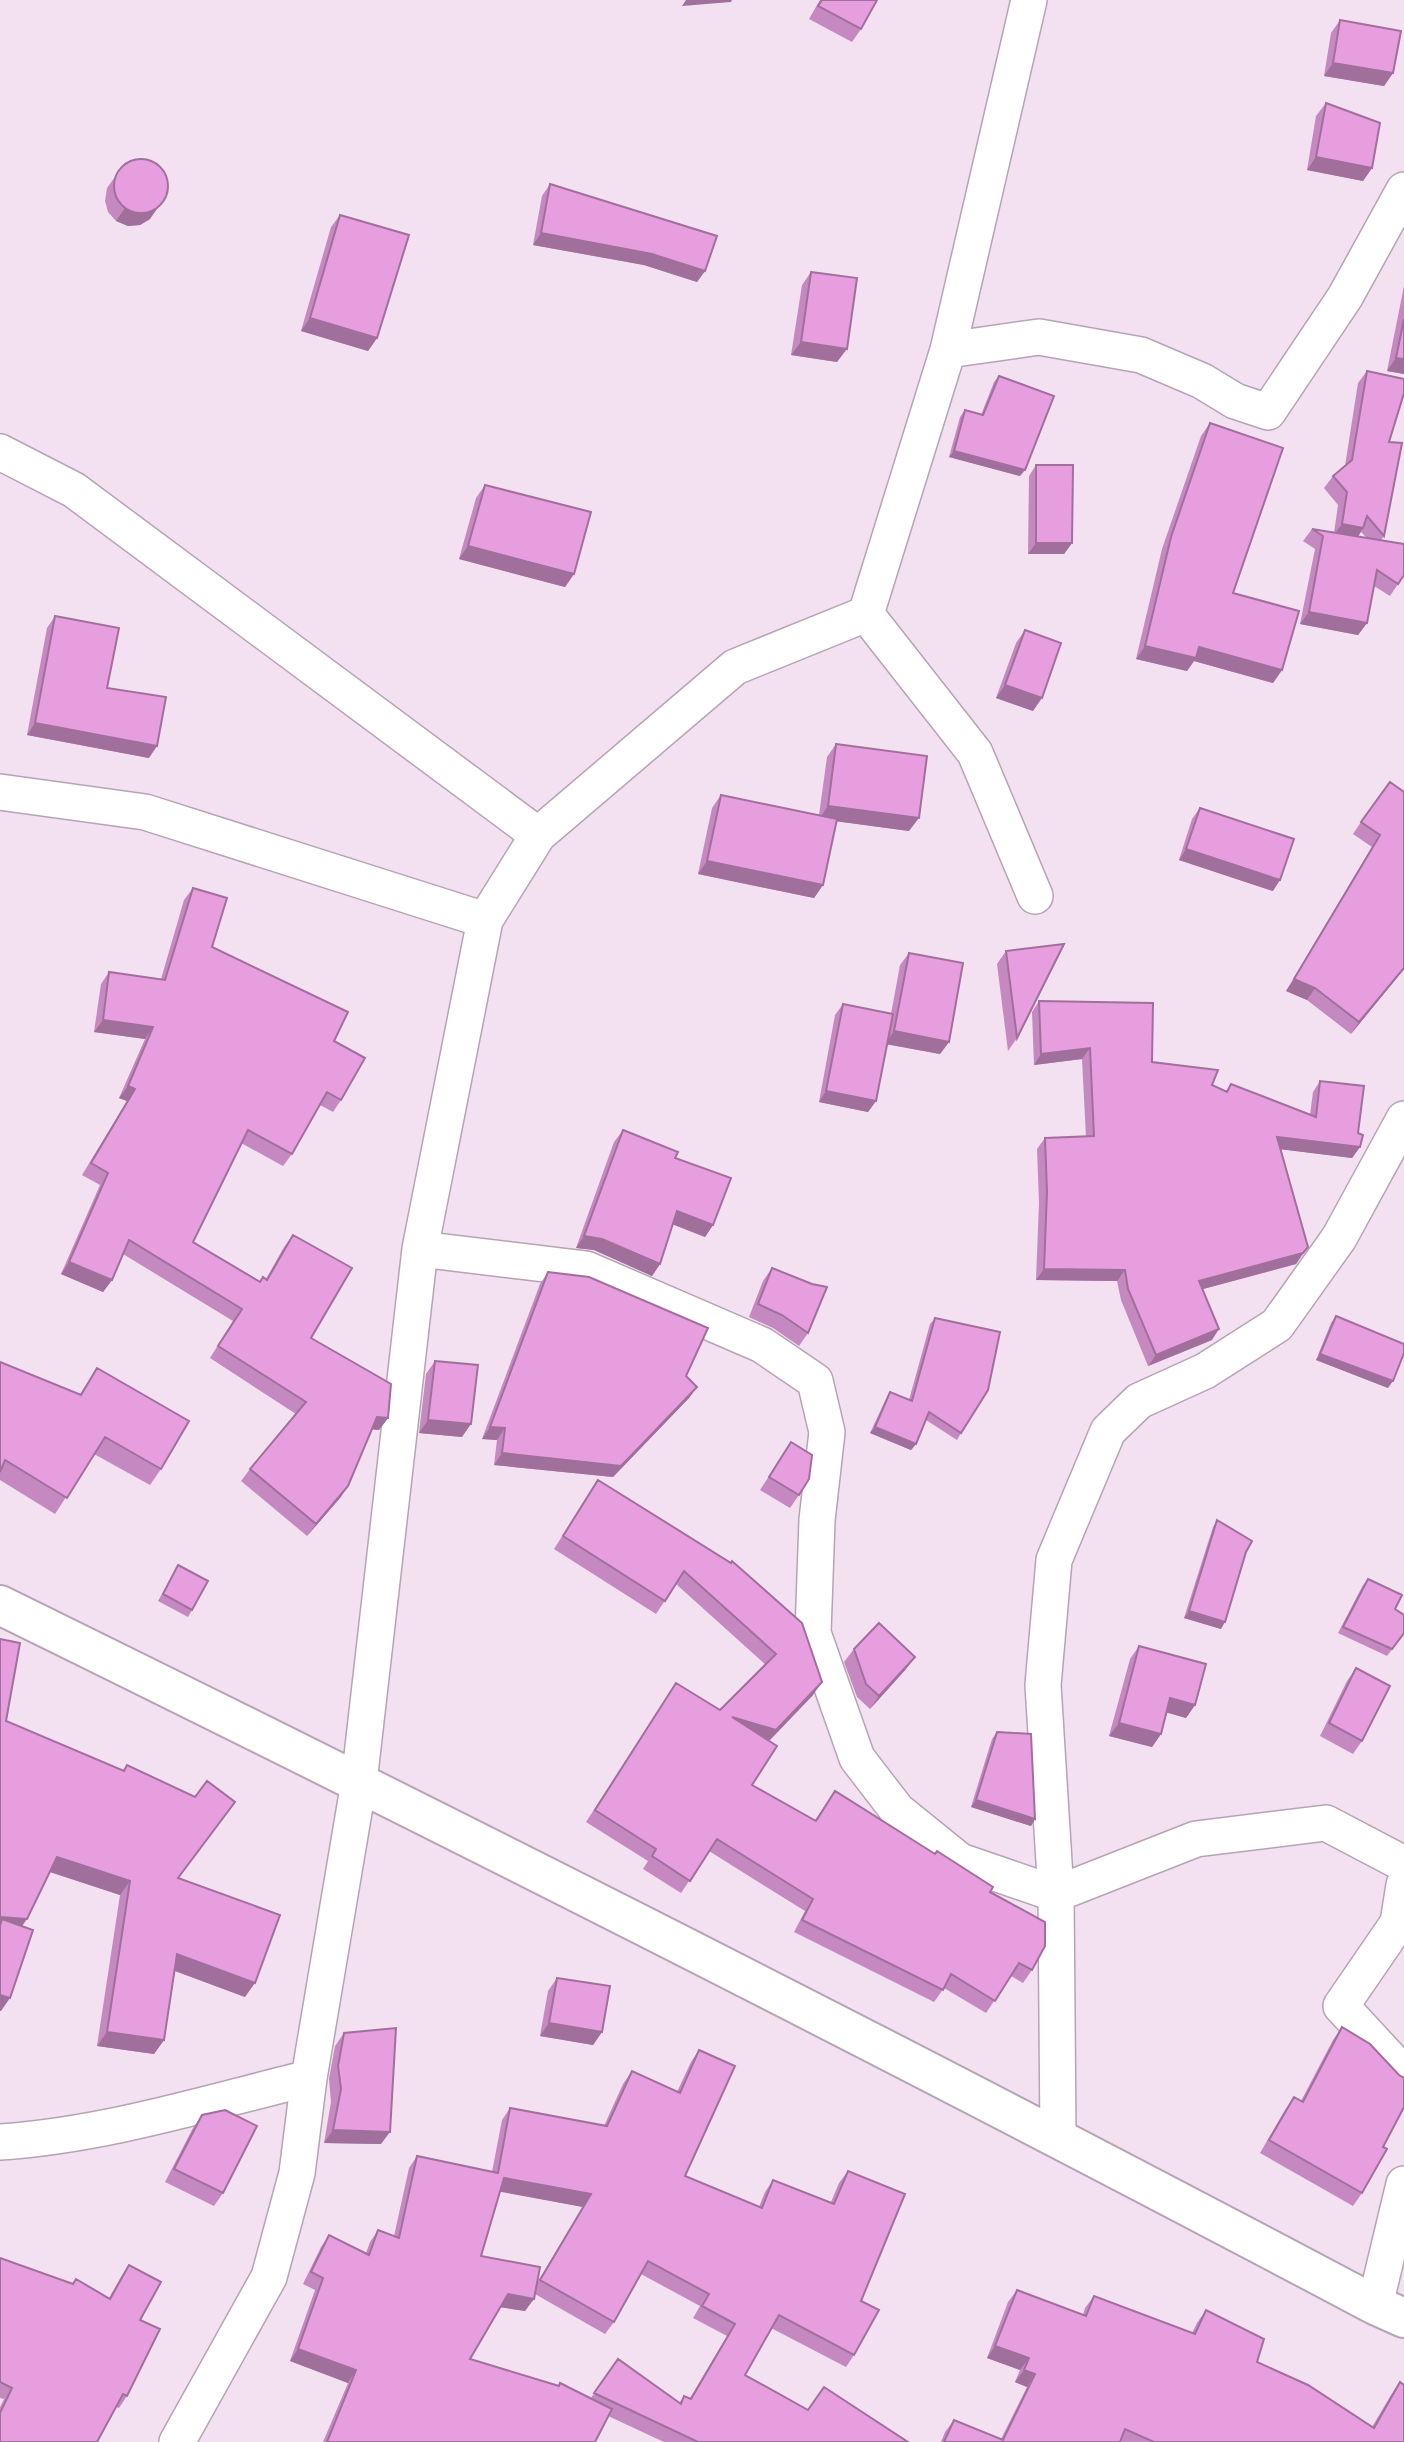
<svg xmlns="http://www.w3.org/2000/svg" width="1404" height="2442" font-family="'DM Sans',sans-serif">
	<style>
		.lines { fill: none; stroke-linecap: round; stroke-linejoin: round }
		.minor-casing { stroke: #b6a4b4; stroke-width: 38 }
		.tertiary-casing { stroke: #b6a4b4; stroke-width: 42 }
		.minor { stroke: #fff; stroke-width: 35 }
		.tertiary { stroke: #fff; stroke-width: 38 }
		.wall { fill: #c688c0; fill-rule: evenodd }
		.shaded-wall { fill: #a16f9c }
		.building { fill: #e69edf; stroke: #a16f9c; stroke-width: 2 }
	</style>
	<rect width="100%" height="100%" fill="#f3e0f1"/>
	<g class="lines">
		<g class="minor-casing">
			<path id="minor" d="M 948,350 L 1039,337 L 1141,355 L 1202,381 L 1235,401 L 1268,412 L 1345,297 L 1404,190
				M 0,452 L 74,490 L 538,835
				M 866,614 L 948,350 L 1029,0
				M 0,792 L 145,812 L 485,920
				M 420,1249 L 586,1269 L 762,1345 L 815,1381 L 827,1432 L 817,1520 L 813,1633 L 857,1758 L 897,1810 L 960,1861 L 1056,1894 L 1196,1839 L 1326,1823 L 1404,1864
				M 1404,1885 L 1398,1923 L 1341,2006 L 1404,2074
				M 1058,2137 L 1056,1894 L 1043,1685 L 1054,1560 L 1108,1431 L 1139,1401 L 1205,1371 L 1277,1325 L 1339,1238 L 1404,1119
				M 0,2142 C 105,2135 207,2103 309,2078
				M 1375,2305 L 1404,2184
				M 177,2442 L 269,2277 L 297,2173 L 309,2078 L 359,1782 L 420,1249 L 485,920 L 538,835 L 735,667 L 866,614 L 975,753 L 1035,896"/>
		</g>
		<g class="tertiary-casing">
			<path id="tertiary" d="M 0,1605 C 462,1832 921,2064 1375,2305 L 1404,2318"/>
		</g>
		<use href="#minor" class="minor"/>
		<use href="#tertiary" class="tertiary"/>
	</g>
	<path class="wall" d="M 820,0 L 877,0 L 861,29 L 852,42 L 809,19 Z
		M 1340,20 L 1393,73 L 1384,86 L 1324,76 L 1331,33 Z
		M 1326,103 L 1372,168 L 1363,181 L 1307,170 L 1316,116 Z
		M 123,166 L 150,219 L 140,225 L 128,226 L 116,221 L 108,212 L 105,201 L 107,188 Z
		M 550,184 L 705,271 L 697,282 L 644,265 L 533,245 L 542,196 Z
		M 340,215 L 377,338 L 368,351 L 301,331 L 331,227 Z
		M 811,272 L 837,362 L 791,355 L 802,285 Z
		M 1404,286 L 1404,374 L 1387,371 Z
		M 1367,371 L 1389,442 L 1384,536 L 1381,540 L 1398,584 L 1390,596 L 1374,586 L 1367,623 L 1358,635 L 1300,624 L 1315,549 L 1303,541 L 1312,529 L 1334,533 L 1338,505 L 1324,488 L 1333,476 L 1345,466 L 1358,383 ZM 1361,532 L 1367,538 L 1358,537 Z
		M 999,376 L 1020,476 L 949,457 L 960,417 L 965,410 L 981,415 L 994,382 Z
		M 1210,423 L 1233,593 L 1282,670 L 1273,683 L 1194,661 L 1187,671 L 1136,659 L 1162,549 L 1201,436 Z
		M 1036,465 L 1072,543 L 1064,554 L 1028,554 L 1029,476 Z
		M 485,485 L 574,574 L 565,587 L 459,559 L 476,498 Z
		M 55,616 L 107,688 L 149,758 L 27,735 L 47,628 Z
		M 1025,630 L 1033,711 L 996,698 L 1016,643 Z
		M 836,744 L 909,831 L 836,821 L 823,885 L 814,898 L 698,874 L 712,808 L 721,795 L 819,815 L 827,757 Z
		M 1404,792 L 1404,969 L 1351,1034 L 1307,1000 L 1286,991 L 1372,847 L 1353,834 L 1361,822 Z
		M 1200,808 L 1273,891 L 1179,860 L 1192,819 Z
		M 193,888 L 212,947 L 334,1041 L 341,1100 L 333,1112 L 320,1105 L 292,1154 L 283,1166 L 241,1143 L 193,1242 L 260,1281 L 266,1279 L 284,1247 L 293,1235 L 311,1338 L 388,1418 L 379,1430 L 372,1429 L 348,1486 L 340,1498 L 307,1536 L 241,1481 L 250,1469 L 296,1414 L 210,1358 L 233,1321 L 123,1254 L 112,1280 L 103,1292 L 61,1274 L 100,1185 L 82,1175 L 127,1101 L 119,1098 L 145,1039 L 94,1032 L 101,984 L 109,972 L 161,979 L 184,900 Z
		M 1006,951 L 1017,1038 L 1008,1051 L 997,964 Z
		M 909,953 L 949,1042 L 940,1054 L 887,1044 L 876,1101 L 868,1112 L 819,1102 L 835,1015 L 843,1004 L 891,1014 L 900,965 Z
		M 1039,1001 L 1152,1062 L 1226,1091 L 1231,1084 L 1310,1115 L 1313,1092 L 1320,1081 L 1358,1133 L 1360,1147 L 1352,1158 L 1281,1149 L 1308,1247 L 1296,1264 L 1203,1289 L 1212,1340 L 1148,1366 L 1121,1300 L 1117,1281 L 1036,1280 L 1039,1203 L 1037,1149 L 1045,1138 L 1086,1137 L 1082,1059 L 1034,1065 L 1032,1012 Z
		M 623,1130 L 675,1158 L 713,1225 L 705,1237 L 673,1224 L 660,1264 L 652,1276 L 594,1250 L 576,1248 L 614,1142 Z
		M 772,1268 L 808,1333 L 799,1346 L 773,1328 L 749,1317 L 763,1281 Z
		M 548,1272 L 686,1376 L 697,1387 L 689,1398 L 613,1477 L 494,1465 L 497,1440 L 482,1439 L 540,1284 Z
		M 1336,1316 L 1388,1388 L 1316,1360 L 1331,1323 Z
		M 935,1318 L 961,1433 L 957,1440 L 926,1420 L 916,1444 L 911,1450 L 870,1433 L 886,1399 L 890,1392 L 909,1400 L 930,1324 Z
		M 435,1361 L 462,1437 L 419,1433 L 426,1374 Z
		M 0,1362 L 80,1394 L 97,1368 L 161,1469 L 150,1485 L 94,1454 L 55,1514 L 0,1480 Z
		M 791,1442 L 799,1495 L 790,1508 L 760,1490 Z
		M 598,1480 L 730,1563 L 813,1695 L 769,1741 L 752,1785 L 815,1820 L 835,1791 L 990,1892 L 1032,1970 L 1023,1983 L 1011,1976 L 986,2013 L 944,1988 L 934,2002 L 794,1932 L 805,1911 L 709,1851 L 681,1893 L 643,1869 L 648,1861 L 586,1822 L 676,1683 L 720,1710 L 766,1665 L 676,1584 L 656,1614 L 554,1549 Z
		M 1217,1520 L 1221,1629 L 1184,1618 L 1213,1527 Z
		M 178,1565 L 192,1610 L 188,1617 L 158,1601 Z
		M 1368,1579 L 1395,1609 L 1404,1634 L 1387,1656 L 1338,1633 L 1363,1585 Z
		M 0,1639 L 6,1721 L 123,1771 L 127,1765 L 195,1797 L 235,1802 L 178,1878 L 245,1997 L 175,1971 L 164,2040 L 154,2054 L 97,2046 L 120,1895 L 50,1872 L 22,1926 L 1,2011 L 0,2011 Z
		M 1139,1646 L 1195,1705 L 1186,1718 L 1167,1712 L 1161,1734 L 1152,1747 L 1109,1736 L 1130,1659 Z
		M 854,1649 L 906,1669 L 870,1709 L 857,1697 L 844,1662 Z
		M 1356,1668 L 1362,1741 L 1353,1754 L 1320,1736 L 1347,1681 Z
		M 997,1732 L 1035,1819 L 1031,1826 L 971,1807 L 992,1739 Z
		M 557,1978 L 602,2032 L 593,2045 L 540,2036 L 548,1991 Z
		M 1342,2027 L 1383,2147 L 1362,2193 L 1353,2206 L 1260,2153 L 1285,2110 L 1294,2097 L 1301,2101 L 1333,2040 Z
		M 344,2033 L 381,2144 L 324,2143 L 331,2102 L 329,2079 L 335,2046 Z
		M 699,2050 L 685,2176 L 759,2207 L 765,2192 L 773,2180 L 831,2202 L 839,2183 L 848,2171 L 861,2301 L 854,2355 L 846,2367 L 771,2328 L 745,2375 L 808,2410 L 908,2442 L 664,2442 L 608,2416 L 595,2442 L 323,2442 L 348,2383 L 290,2361 L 315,2290 L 303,2284 L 321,2247 L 329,2235 L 366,2253 L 370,2242 L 378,2230 L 394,2236 L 409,2168 L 417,2156 L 492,2172 L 502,2120 L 510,2108 L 604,2126 L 623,2084 L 632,2071 L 677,2092 L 691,2062 ZM 500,2191 L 583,2207 L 537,2283 L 481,2256 ZM 641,2274 L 700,2306 L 693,2318 L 727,2336 L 690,2398 L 684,2396 L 679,2403 L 618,2359 L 591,2398 L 470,2359 L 500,2307 L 525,2311 L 535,2294 L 605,2334 L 614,2322 Z
		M 202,2115 L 223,2193 L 214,2206 L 165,2182 L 193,2128 Z
		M 0,2258 L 109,2298 L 121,2277 L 129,2265 L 140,2320 L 127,2396 L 119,2408 L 116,2407 L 0,2442 L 0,2407 L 4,2399 L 0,2398 Z
		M 1017,2290 L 1083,2315 L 1085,2308 L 1094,2296 L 1192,2333 L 1197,2323 L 1206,2310 L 1257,2362 L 1372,2427 L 1391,2395 L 1400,2382 L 1404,2442 L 941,2442 L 945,2432 L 954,2420 L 1001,2439 L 1027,2387 L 1015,2382 L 1020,2370 L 987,2358 L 1008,2302 Z"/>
	<path class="shaded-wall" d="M 686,0 L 732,0 L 731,2 L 682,6 Z
		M 1333,63 L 1393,73 L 1384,86 L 1324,76 Z
		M 1316,157 L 1372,168 L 1363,181 L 1307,170 Z
		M 159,206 L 150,219 L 140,225 L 128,226 L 116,221 L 125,208 Z
		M 541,233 L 652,254 L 705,271 L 697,282 L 644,265 L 533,245 Z
		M 310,318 L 377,338 L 368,351 L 301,331 Z
		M 801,342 L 847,349 L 837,362 L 791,355 Z
		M 1396,358 L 1404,359 L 1404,374 L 1387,371 Z
		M 954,451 L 1025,470 L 1020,476 L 949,457 Z
		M 1342,524 L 1363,528 L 1355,541 L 1333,536 Z
		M 1036,543 L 1072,543 L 1064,554 L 1028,554 Z
		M 468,546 L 574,574 L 565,587 L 459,559 Z
		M 1309,612 L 1367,623 L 1358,635 L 1300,624 Z
		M 1145,646 L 1199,647 L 1282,670 L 1273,683 L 1194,661 L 1187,671 L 1136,659 Z
		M 1005,685 L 1042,698 L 1033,711 L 996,698 Z
		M 35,723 L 157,746 L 149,758 L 27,735 Z
		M 828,806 L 919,818 L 909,831 L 819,819 Z
		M 1186,849 L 1280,880 L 1273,891 L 1179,860 Z
		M 707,861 L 823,885 L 814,898 L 698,874 Z
		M 1404,968 L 1404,969 L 1351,1034 L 1359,1022 Z
		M 1294,979 L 1315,988 L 1307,1000 L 1286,991 Z
		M 103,1020 L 153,1027 L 145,1039 L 94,1032 Z
		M 894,1031 L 949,1042 L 940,1054 L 885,1044 Z
		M 1090,1048 L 1082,1059 L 1034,1065 L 1041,1054 Z
		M 128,1086 L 135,1089 L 127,1101 L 119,1098 Z
		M 826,1091 L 876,1101 L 868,1112 L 819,1102 Z
		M 1277,1137 L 1360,1147 L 1352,1158 L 1270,1148 Z
		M 677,1211 L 713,1225 L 705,1237 L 669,1223 Z
		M 584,1236 L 602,1239 L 660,1264 L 652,1276 L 594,1250 L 576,1248 Z
		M 1303,1253 L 1296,1264 L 1192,1292 L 1199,1281 Z
		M 69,1262 L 112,1280 L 103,1292 L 61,1274 Z
		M 1044,1269 L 1125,1270 L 1117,1281 L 1036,1280 Z
		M 1219,1329 L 1212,1340 L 1148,1366 L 1156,1355 Z
		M 1320,1354 L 1393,1381 L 1388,1388 L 1316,1360 Z
		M 697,1387 L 689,1398 L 613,1477 L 494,1465 L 502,1453 Z
		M 377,1417 L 388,1418 L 379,1430 L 368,1429 Z
		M 428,1420 L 471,1424 L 462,1437 L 419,1433 Z
		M 490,1427 L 505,1428 L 497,1440 L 482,1439 Z
		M 875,1427 L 916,1444 L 911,1450 L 870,1433 Z
		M 348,1486 L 340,1498 L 307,1536 L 316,1524 Z
		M 1189,1611 L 1225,1622 L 1221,1629 L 1184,1618 Z
		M 915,1657 L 906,1669 L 870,1709 L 879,1696 Z
		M 822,1682 L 813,1695 L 767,1743 L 732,1717 Z
		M 1170,1698 L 1195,1705 L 1186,1718 L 1161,1711 Z
		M 1119,1723 L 1161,1734 L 1152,1747 L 1109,1736 Z
		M 976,1800 L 1035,1819 L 1031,1826 L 971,1807 Z
		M 57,1857 L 130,1881 L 120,1895 L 47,1871 Z
		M 0,1917 L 27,1919 L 17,1933 L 2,1919 L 0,1923 Z
		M 177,1954 L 255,1983 L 245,1997 L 167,1968 Z
		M 0,1995 L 10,1998 L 1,2011 L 0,2011 Z
		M 549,2023 L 602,2032 L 593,2045 L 540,2036 Z
		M 107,2032 L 164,2040 L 154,2054 L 97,2046 Z
		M 333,2130 L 390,2132 L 381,2144 L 324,2143 Z
		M 504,2178 L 591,2194 L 583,2207 L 496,2191 Z
		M 508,2294 L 534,2299 L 525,2311 L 499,2307 Z
		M 995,2346 L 1029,2358 L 1020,2370 L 987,2358 Z
		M 298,2349 L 356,2370 L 348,2383 L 290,2361 Z
		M 1024,2370 L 1035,2374 L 1027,2387 L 1015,2382 Z"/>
	<path class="building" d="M 822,0 L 877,0 L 861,29 L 818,6 Z
		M 1340,20 L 1401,31 L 1393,73 L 1333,63 Z
		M 1326,103 L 1380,123 L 1372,168 L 1316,157 Z
		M114 186a27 27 0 1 1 54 0a27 27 0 1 1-54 0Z
		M 550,184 L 717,236 L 705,271 L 652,254 L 541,233 Z
		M 340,215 L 409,235 L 377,338 L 310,318 Z
		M 811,272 L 857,278 L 847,349 L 801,342 Z
		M 1404,319 L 1404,359 L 1396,358 Z
		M 1367,371 L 1404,379 L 1404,393 L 1389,442 L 1402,443 L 1384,536 L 1367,516 L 1363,528 L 1342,524 L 1347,492 L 1333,476 L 1352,460 Z
		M 999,376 L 1054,396 L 1025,470 L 954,451 L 965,410 L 983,415 Z
		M 1210,423 L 1283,448 L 1233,593 L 1299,611 L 1282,670 L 1199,647 L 1196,658 L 1145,646 L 1171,537 Z
		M 1036,465 L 1073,465 L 1072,543 L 1036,543 Z
		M 485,485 L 591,512 L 574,574 L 468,546 Z
		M 1312,529 L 1404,544 L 1404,575 L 1398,584 L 1377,570 L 1367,623 L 1309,612 L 1323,536 Z
		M 55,616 L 119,628 L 107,688 L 166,697 L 157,746 L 35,723 Z
		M 1025,630 L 1061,643 L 1042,698 L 1005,685 Z
		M 836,744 L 927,756 L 919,818 L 828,806 Z
		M 1390,782 L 1404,792 L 1404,968 L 1359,1022 L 1315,988 L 1294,979 L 1380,835 L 1361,822 Z
		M 721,795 L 837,819 L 823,885 L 707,861 Z
		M 1200,808 L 1294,839 L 1280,880 L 1186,849 Z
		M 193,888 L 227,898 L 212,947 L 348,1012 L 334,1041 L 365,1058 L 341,1100 L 327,1092 L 292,1154 L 248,1130 L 193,1242 L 260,1282 L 263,1277 L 267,1280 L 293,1235 L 352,1268 L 311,1338 L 391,1384 L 388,1418 L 377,1417 L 348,1486 L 316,1524 L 250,1469 L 306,1402 L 218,1346 L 242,1309 L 129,1240 L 112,1280 L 69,1262 L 108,1173 L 91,1163 L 135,1089 L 128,1086 L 153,1027 L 103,1020 L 109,972 L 165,980 Z
		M 1064,944 L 1017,1038 L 1006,951 Z
		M 909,953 L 963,963 L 949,1042 L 894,1031 Z
		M 1039,1001 L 1153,1003 L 1152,1062 L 1218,1070 L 1212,1085 L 1227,1092 L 1231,1084 L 1316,1117 L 1320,1081 L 1364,1086 L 1358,1133 L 1363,1135 L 1360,1147 L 1277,1137 L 1308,1247 L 1303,1253 L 1199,1281 L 1219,1329 L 1156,1355 L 1128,1289 L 1125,1270 L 1044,1269 L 1047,1192 L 1045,1138 L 1094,1136 L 1090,1048 L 1041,1054 Z
		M 843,1004 L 893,1014 L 876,1101 L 826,1091 Z
		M 623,1130 L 678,1152 L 675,1158 L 731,1178 L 713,1225 L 677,1211 L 660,1264 L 602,1239 L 584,1236 Z
		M 772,1268 L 812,1284 L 827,1287 L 808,1333 L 782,1315 L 758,1304 Z
		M 548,1272 L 589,1277 L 708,1328 L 686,1376 L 697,1387 L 621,1466 L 502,1453 L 505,1428 L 490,1427 Z
		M 1336,1316 L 1404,1344 L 1404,1353 L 1393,1381 L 1320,1354 Z
		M 935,1318 L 1000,1332 L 988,1390 L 961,1433 L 929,1412 L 916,1444 L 875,1427 L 890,1392 L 912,1401 Z
		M 435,1361 L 478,1365 L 471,1424 L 428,1420 Z
		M 0,1362 L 81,1395 L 97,1368 L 189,1421 L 161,1469 L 105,1437 L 67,1498 L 5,1460 L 0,1472 Z
		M 791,1442 L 812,1455 L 809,1479 L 799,1495 L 769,1477 Z
		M 598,1480 L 731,1563 L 732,1561 L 802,1623 L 822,1682 L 776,1730 L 732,1717 L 777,1746 L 752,1785 L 816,1821 L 835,1791 L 935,1854 L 937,1851 L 993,1887 L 990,1892 L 1045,1922 L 1045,1946 L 1032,1970 L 1019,1963 L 995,2001 L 951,1974 L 943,1990 L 802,1920 L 813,1899 L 717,1839 L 690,1881 L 652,1856 L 656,1849 L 595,1810 L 676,1683 L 720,1710 L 776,1654 L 684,1571 L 665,1601 L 563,1536 Z
		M 1217,1520 L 1252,1541 L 1246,1552 L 1225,1622 L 1189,1611 Z
		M 178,1565 L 208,1581 L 192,1610 L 163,1594 Z
		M 1368,1579 L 1402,1595 L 1395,1609 L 1404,1615 L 1404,1633 L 1392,1649 L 1343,1627 Z
		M 879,1623 L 915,1657 L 879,1696 L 866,1684 L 854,1649 Z
		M 0,1639 L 20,1643 L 6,1721 L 124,1771 L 127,1765 L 195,1797 L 207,1781 L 235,1802 L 178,1878 L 280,1915 L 255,1983 L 177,1954 L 164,2040 L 107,2032 L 130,1881 L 57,1857 L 27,1919 L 0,1917 Z
		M 1139,1646 L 1206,1664 L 1195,1705 L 1170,1698 L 1161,1734 L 1119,1723 Z
		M 1356,1668 L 1390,1686 L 1362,1741 L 1329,1723 Z
		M 997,1732 L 1031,1734 L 1035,1819 L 976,1800 Z
		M 2,1919 L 33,1930 L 10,1998 L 0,1995 L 0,1926 Z
		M 557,1978 L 610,1986 L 602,2032 L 549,2023 Z
		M 1342,2027 L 1370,2044 L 1399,2075 L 1404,2078 L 1404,2107 L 1383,2147 L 1387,2149 L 1362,2193 L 1269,2140 L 1294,2097 L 1303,2102 Z
		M 396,2028 L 390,2132 L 333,2130 L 341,2089 L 338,2066 L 344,2033 Z
		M 699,2050 L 735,2066 L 685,2176 L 762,2208 L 773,2180 L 834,2204 L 848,2171 L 905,2194 L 861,2301 L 879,2310 L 854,2355 L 779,2315 L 745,2375 L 808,2410 L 824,2387 L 908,2442 L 698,2442 L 594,2393 L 618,2359 L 681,2404 L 684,2396 L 691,2399 L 735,2324 L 702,2306 L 709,2294 L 648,2261 L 614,2322 L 540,2280 L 591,2194 L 504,2178 L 481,2256 L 540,2267 L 534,2299 L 508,2294 L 470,2359 L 559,2386 L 560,2383 L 612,2409 L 595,2442 L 327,2442 L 356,2370 L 298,2349 L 323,2278 L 311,2272 L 329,2235 L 369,2255 L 378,2230 L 399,2238 L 417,2156 L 498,2173 L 510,2108 L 607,2126 L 632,2071 L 680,2093 Z
		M 225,2110 L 257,2126 L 223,2193 L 174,2169 L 202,2115 Z
		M 0,2258 L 73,2284 L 76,2279 L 110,2299 L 129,2265 L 161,2282 L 140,2320 L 160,2329 L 127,2396 L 123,2394 L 97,2442 L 0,2442 L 0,2413 L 12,2388 L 0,2382 Z
		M 1017,2290 L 1086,2316 L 1094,2296 L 1195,2334 L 1206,2310 L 1264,2339 L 1257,2362 L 1308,2385 L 1374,2428 L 1400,2382 L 1404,2385 L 1404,2442 L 1154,2442 L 1125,2429 L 1120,2442 L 944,2442 L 954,2420 L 1003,2440 L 1035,2374 L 1024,2370 L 1029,2358 L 995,2346 Z"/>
</svg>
